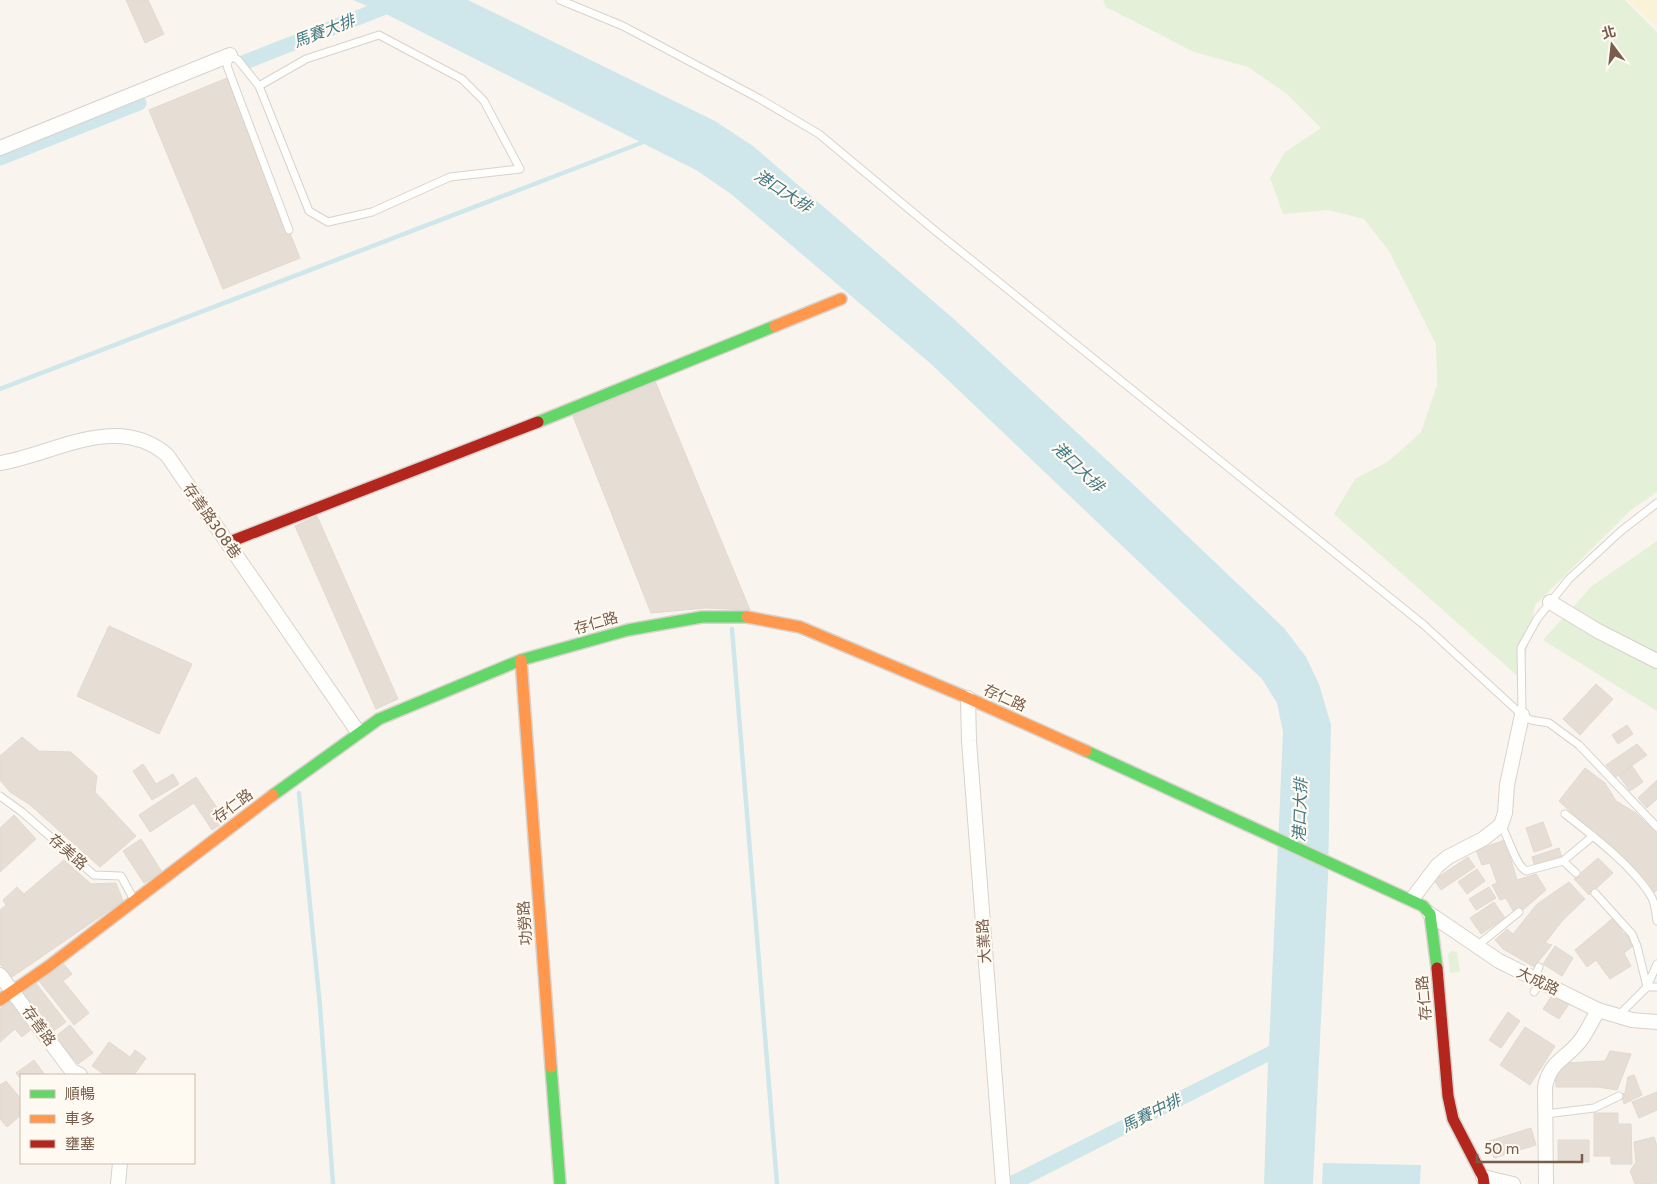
<svg xmlns="http://www.w3.org/2000/svg" width="1657" height="1184" font-family="Cabin,'Noto Sans TC',sans-serif">
	<style>
		.green { fill: #e5f0d9 }
		.sand { fill: #fbf3d7 }
		.water { fill: #cfe7ea }
		.lines { fill: none; stroke-linecap: round; stroke-linejoin: round }
		.stream { stroke: #cfe7ea; stroke-width: 4.5 }
		.canal { stroke: #cfe7ea; stroke-width: 15 }
		.building { fill: #e6ded5; stroke: #e2d8d0 }
		.lane-casing { stroke: #d8d2cc; stroke-width: 9 }
		.street-casing { stroke: #d8d2cc; stroke-width: 16 }
		.fast-casing { stroke: #d9d2cc; stroke-width: 14 }
		.slow-casing { stroke: #d9d2cc; stroke-width: 14 }
		.jam-casing { stroke: #d9d2cc; stroke-width: 14 }
		.lane { stroke: #fefefc; stroke-width: 7 }
		.street { stroke: #fefefc; stroke-width: 14 }
		.fast { stroke: #63d668; stroke-width: 11 }
		.slow { stroke: #ff974d; stroke-width: 11 }
		.jam { stroke: #b3261e; stroke-width: 11 }
		.labels { text-anchor: middle; dominant-baseline: central; stroke-width: 4.5; stroke-linejoin: round; paint-order: stroke }
		.street-label { font-size: 15px; fill: #795d4c; stroke: #fffaf1 }
		.water-label { font-size: 16px; font-style: italic; fill: #417986; stroke: #fffaf1 }
	</style>
	<rect width="100%" height="100%" fill="#f9f5ee"/>
	<path class="green" d="M 1103,0 L 1625,0 L 1657,32 L 1657,492 L 1631,510 L 1535,605 L 1521,679 L 1334,514 L 1355,479 L 1389,461 L 1421,432 L 1437,385 L 1436,344 L 1389,251 L 1364,219 L 1328,210 L 1283,214 L 1270,178 L 1285,152 L 1321,128 L 1287,94 L 1248,67 L 1194,52 L 1106,7 Z
		M 1657,541 L 1657,711 L 1543,640 L 1592,586 Z
		M 1452,951 L 1457,952 L 1460,972 L 1450,973 L 1448,954 Z"/>
	<path class="sand" d="M 1627,0 L 1657,0 L 1657,27 Z"/>
	<path class="water" d="M 353,0 L 468,0 L 715,121 L 753,146 L 955,320 L 1136,487 L 1284,628 L 1306,657 L 1319,684 L 1331,725 L 1328,876 L 1313,1184 L 1264,1184 L 1268,1062 L 1028,1184 L 994,1184 L 1269,1046 L 1283,732 L 1277,703 L 1262,679 L 930,363 L 731,194 L 696,170 L 386,14 Z
		M 1323,1163 L 1421,1165 L 1420,1184 L 1322,1184 Z"/>
	<g class="lines">
		<path class="stream" d="M 0,389 L 641,143
			M 732,629 L 777,1184
			M 299,793 L 320,1006 L 333,1184"/>
		<path class="canal" d="M 245,62 L 403,0
			M 0,158 L 139,103"/>
	</g>
	<path class="building" d="M 126,0 L 148,0 L 164,34 L 145,43 Z
		M 227,78 L 300,258 L 223,289 L 149,110 Z
		M 655,381 L 750,610 L 706,608 L 651,613 L 573,416 Z
		M 317,516 L 398,699 L 376,709 L 295,526 Z
		M 109,626 L 192,664 L 159,734 L 77,696 Z
		M 1596,684 L 1613,699 L 1580,735 L 1563,719 Z
		M 1627,725 L 1633,734 L 1618,744 L 1612,735 Z
		M 22,737 L 39,751 L 71,752 L 97,776 L 95,792 L 136,836 L 100,867 L 29,804 L 10,792 L 0,780 L 0,756 Z
		M 1637,744 L 1647,755 L 1616,777 L 1606,765 Z
		M 143,764 L 156,784 L 173,774 L 179,784 L 152,800 L 133,771 Z
		M 1632,766 L 1643,782 L 1630,791 L 1619,776 Z
		M 1585,768 L 1605,783 L 1616,801 L 1636,813 L 1657,833 L 1657,890 L 1653,894 L 1630,866 L 1559,801 Z
		M 196,777 L 226,821 L 212,830 L 194,803 L 150,832 L 139,815 Z
		M 1657,780 L 1657,799 L 1647,808 L 1638,798 Z
		M 14,815 L 36,839 L 0,872 L 0,828 Z
		M 1543,822 L 1552,846 L 1534,852 L 1526,828 Z
		M 141,839 L 162,872 L 144,883 L 123,851 Z
		M 1505,840 L 1517,880 L 1536,874 L 1546,890 L 1516,916 L 1506,898 L 1500,900 L 1492,885 L 1497,883 L 1490,863 L 1482,865 L 1476,850 Z
		M 1559,848 L 1562,858 L 1535,867 L 1532,857 Z
		M 1468,857 L 1475,867 L 1441,890 L 1434,880 Z
		M 1598,858 L 1613,873 L 1589,895 L 1574,879 Z
		M 64,860 L 91,884 L 116,883 L 123,901 L 12,977 L 0,964 L 0,910 L 6,905 L 3,900 L 17,887 L 24,894 Z
		M 1477,869 L 1485,881 L 1467,894 L 1458,882 Z
		M 1569,882 L 1585,899 L 1562,921 L 1545,943 L 1552,945 L 1534,967 L 1503,949 L 1495,940 L 1507,929 L 1513,934 L 1537,904 Z
		M 1489,887 L 1496,898 L 1476,910 L 1469,899 Z
		M 1494,902 L 1505,918 L 1481,934 L 1470,918 Z
		M 1613,918 L 1624,934 L 1626,932 L 1633,946 L 1624,953 L 1631,966 L 1610,979 L 1596,960 L 1587,967 L 1575,950 Z
		M 1555,946 L 1573,958 L 1562,976 L 1543,964 Z
		M 62,962 L 72,974 L 63,981 L 89,1013 L 74,1025 L 39,981 Z
		M 35,982 L 66,1022 L 52,1032 L 21,992 Z
		M 1553,994 L 1569,1004 L 1559,1019 L 1543,1009 Z
		M 11,1000 L 34,1027 L 22,1037 L 15,1029 L 0,1042 L 0,1009 Z
		M 1508,1012 L 1520,1021 L 1501,1048 L 1489,1040 Z
		M 70,1025 L 93,1053 L 78,1064 L 55,1037 Z
		M 1525,1027 L 1555,1046 L 1530,1085 L 1500,1065 Z
		M 109,1042 L 130,1057 L 135,1050 L 146,1058 L 134,1075 L 105,1075 L 92,1066 Z
		M 1610,1051 L 1631,1054 L 1617,1090 L 1598,1087 L 1556,1087 L 1555,1073 L 1562,1063 L 1605,1061 Z
		M 34,1060 L 45,1075 L 21,1075 L 21,1079 L 16,1073 Z
		M 1634,1075 L 1642,1095 L 1624,1104 L 1621,1094 L 1625,1093 L 1628,1077 Z
		M 6,1081 L 21,1099 L 21,1115 L 7,1127 L 0,1119 L 0,1085 Z
		M 1657,1092 L 1657,1110 L 1639,1118 L 1632,1102 Z
		M 1594,1113 L 1618,1113 L 1618,1124 L 1631,1124 L 1632,1164 L 1611,1164 L 1611,1156 L 1594,1156 Z
		M 1531,1128 L 1536,1145 L 1494,1158 L 1489,1141 Z
		M 1654,1137 L 1657,1146 L 1657,1183 L 1635,1184 L 1630,1171 L 1636,1162 L 1634,1142 Z
		M 1558,1140 L 1589,1140 L 1589,1162 L 1558,1161 Z"/>
	<g class="lines">
		<g class="lane-casing">
			<path id="lane" d="M 560,0 L 623,26 L 760,99 L 819,134 L 933,229 L 1424,625 L 1522,715 L 1531,720 L 1549,723 L 1579,745 L 1657,827
				M 259,86 L 306,59 L 379,35 L 462,79 L 484,101 L 520,169 L 450,177 L 372,212 L 328,222 L 309,211 L 259,86 L 238,60 L 230,55 L 227,66 L 289,230
				M 1522,715 L 1521,648 L 1537,619 L 1569,579 L 1621,531 L 1657,503
				M 0,796 L 22,812 L 94,875 L 121,876 L 133,898
				M 1565,814 C 1592,835 1635,868 1652,898 C 1655,904 1656,914 1657,921
				M 1501,825 C 1509,838 1515,864 1526,871 L 1563,861 L 1593,836
				M 1563,861 L 1576,873
				M 1595,893 L 1632,934 L 1637,946 L 1647,987 L 1657,987
				M 1478,945 L 1519,912
				M 1534,979 L 1539,967
				M 1534,992 L 1541,982
				M 1618,1016 L 1647,987 L 1657,964
				M 1546,1114 L 1594,1108 L 1619,1096"/>
		</g>
		<g class="street-casing">
			<path id="street" d="M 0,148 L 230,55
				M 0,463 C 55,454 117,412 167,455 L 358,732
				M 1550,602 L 1598,631 L 1657,661
				M 968,698 L 969,741 L 1003,1184
				M 1412,899 L 1437,866 L 1448,857 L 1483,839 L 1501,825 L 1505,813 L 1507,785 L 1522,715
				M 1430,914 L 1499,961 L 1598,1010 L 1632,1020 L 1657,1022
				M 0,975 L 72,1071 L 80,1075
				M 1483,1177 L 1513,1184
				M 118,1184 L 120,1163
				M 1546,1184 L 1545,1087 C 1550,1061 1565,1060 1580,1041 C 1587,1032 1592,1021 1598,1010"/>
		</g>
		<g class="fast-casing">
			<path id="fast" d="M 538,422 L 775,326
				M 1086,751 L 1423,906 L 1430,914 L 1437,968
				M 273,795 L 379,719 L 521,660 L 628,630 L 702,617 L 747,617
				M 551,1067 L 560,1184"/>
		</g>
		<g class="slow-casing">
			<path id="slow" d="M 775,326 L 841,299
				M 747,617 L 800,627 L 968,698 L 1086,751
				M 521,660 L 551,1067
				M 0,1000 L 49,966 L 273,795"/>
		</g>
		<g class="jam-casing">
			<path id="jam" d="M 227,543 L 538,422
				M 1437,968 L 1448,1096 L 1453,1119 L 1483,1177 L 1484,1184"/>
		</g>
		<use href="#lane" class="lane"/>
		<use href="#street" class="street"/>
		<use href="#fast" class="fast"/>
		<use href="#slow" class="slow"/>
		<use href="#jam" class="jam"/>
	</g>
	<g class="labels">
		<g class="street-label">
			<text transform="translate(212 521) rotate(55)">存善路308巷</text>
			<text transform="translate(596 623) rotate(-16)">存仁路</text>
			<text transform="translate(1005 698) rotate(24)">存仁路</text>
			<text transform="translate(233 806) rotate(-37)">存仁路</text>
			<text transform="translate(68 852) rotate(41)">存美路</text>
			<text transform="translate(525 923) rotate(-94)">功勞路</text>
			<text transform="translate(984 941) rotate(-94)">大業路</text>
			<text transform="translate(1538 981) rotate(26)">大成路</text>
			<text transform="translate(1424 998) rotate(-95)">存仁路</text>
			<text transform="translate(39 1026) rotate(54)">存善路</text>
		</g>
		<g class="water-label">
			<text transform="translate(324 31) rotate(-21)">馬賽大排</text>
			<text transform="translate(783 191) rotate(33)">港口大排</text>
			<text transform="translate(1078 467) rotate(44)">港口大排</text>
			<text transform="translate(1300 810) rotate(-88)">港口大排</text>
			<text transform="translate(1151 1113) rotate(-27)">馬賽中排</text>
		</g>
	</g>
	<rect x="20" y="1074" width="175" height="90" fill="#fffaf1" stroke="#c9bbaf"/>
	<rect x="30" y="1090" width="25" height="8" fill="#63d668" stroke="#c9bbaf"/>
	<text x="65" y="1099" font-size="15" fill="#795d4c">順暢</text>
	<rect x="30" y="1115" width="25" height="8" fill="#ff974d" stroke="#c9bbaf"/>
	<text x="65" y="1124" font-size="15" fill="#795d4c">車多</text>
	<rect x="30" y="1140" width="25" height="8" fill="#b3261e" stroke="#c9bbaf"/>
	<text x="65" y="1149" font-size="15" fill="#795d4c">壅塞</text>
	<g transform="translate(1612 45) rotate(345)" stroke="#fffaf1" stroke-width="4" paint-order="stroke">
	<path d="M0-4L9 19L0 12L-9 19Z" fill="#795d4c"/>
	<text y="-8" font-size="14" font-weight="bold" text-anchor="middle" fill="#795d4c">北</text>
	</g>
	<path d="M1477 1154v8h105v-8" fill="none" stroke="#795d4c" stroke-width="2.5"/>
	<text x="1484" y="1154" font-size="15" fill="#795d4c" stroke="#fffaf1" stroke-width="4" paint-order="stroke">50 m</text>
</svg>
